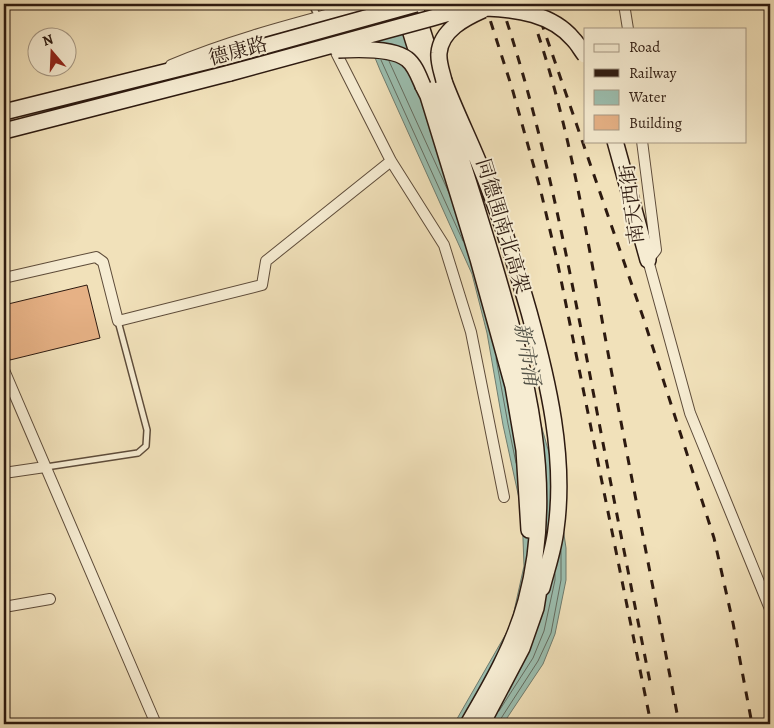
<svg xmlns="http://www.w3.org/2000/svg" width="774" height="728" font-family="Alegreya,'Noto Serif SC',serif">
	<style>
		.water { fill: #9bbeaf; stroke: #6f7c6f }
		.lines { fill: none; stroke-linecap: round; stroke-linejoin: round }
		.shore { stroke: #646c60; stroke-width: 1 }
		.building { fill: #e6b185; stroke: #2d1a10 }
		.service-casing { stroke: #5e4c3a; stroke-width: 8 }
		.minor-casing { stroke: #5e4c3a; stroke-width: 12 }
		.secondary-casing { stroke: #2d1a10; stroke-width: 18 }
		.service { stroke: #f6ecd2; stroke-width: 5 }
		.minor { stroke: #f6ecd2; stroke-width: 10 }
		.secondary { stroke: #f6ecd2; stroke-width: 15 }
		.rail { stroke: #2d1a10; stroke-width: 3; stroke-dasharray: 9 9; stroke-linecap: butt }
		.secondary-bridge-casing { stroke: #2d1a10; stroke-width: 18; stroke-linecap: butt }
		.secondary-bridge { stroke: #f6ecd2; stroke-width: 15 }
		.labels { text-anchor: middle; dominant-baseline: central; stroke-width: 4; stroke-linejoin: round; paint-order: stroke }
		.street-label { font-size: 20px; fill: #2d1a10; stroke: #f6ecd2 }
		.water-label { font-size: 21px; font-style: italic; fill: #545348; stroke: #f6ecd2 }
	</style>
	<rect width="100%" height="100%" fill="#f1e1ba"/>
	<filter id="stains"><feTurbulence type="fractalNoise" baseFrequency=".004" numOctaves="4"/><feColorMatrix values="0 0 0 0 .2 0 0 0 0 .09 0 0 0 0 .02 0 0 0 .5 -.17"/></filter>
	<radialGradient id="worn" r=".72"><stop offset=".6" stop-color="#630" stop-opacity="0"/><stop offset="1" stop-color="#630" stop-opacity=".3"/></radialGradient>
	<path class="water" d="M 353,4 L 387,4 L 411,42 L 483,221 L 555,474 L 566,548 L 566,580 L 555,634 L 543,664 L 503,724 L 454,724 L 511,625 L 524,566 L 522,512 L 503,425 L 487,333 L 472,274 L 380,70 Z"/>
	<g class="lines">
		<path class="shore" d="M 381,60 L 463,241
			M 389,61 L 449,193
			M 496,358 L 508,424 L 516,463
			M 499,711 L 533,658 L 544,631 L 555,580 L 555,574
			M 500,724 L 500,720 L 538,661 L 551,633 L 561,580 L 561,551"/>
	</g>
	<path class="building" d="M 87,285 L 100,338 L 10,360 L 4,333 L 4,305 Z"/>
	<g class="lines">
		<g class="service-casing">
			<path id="service" d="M 312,4 L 318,17
				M 46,467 L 138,453 L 146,446 L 147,430 L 118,321"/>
		</g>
		<g class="minor-casing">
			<path id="minor" d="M 624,4 L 628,29
				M 318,17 L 391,161 L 444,245 L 471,332 L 504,497
				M 171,65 C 235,38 301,22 367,4
				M 642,141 L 656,250 L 648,260 L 690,413 L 770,609
				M 4,278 L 96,257 L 103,262 L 118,321 L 262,285 L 266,261 L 391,161
				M 4,370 L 156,724
				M 4,473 L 45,467
				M 4,607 L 50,599"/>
		</g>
		<g class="secondary-casing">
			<path id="secondary" d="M 403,4 C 408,23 413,43 421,62 C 428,79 440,95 446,113 C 463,162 478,212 493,261 C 526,372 557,486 526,601 C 514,645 491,685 468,724
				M 414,4 L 427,45 L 438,76
				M 444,81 C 457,116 475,150 488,186 C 504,227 517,270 529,312 C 548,381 566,457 556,529 C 554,549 547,568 542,588
				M 423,86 L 428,96 L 478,259 L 513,386 L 524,450 L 529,530
				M 4,112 L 225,57
				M 4,131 L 230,73
				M 615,141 L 648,260
				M 482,724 L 522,648 L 536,608 L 541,577"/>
		</g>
		<use href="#service" class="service"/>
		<use href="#minor" class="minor"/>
		<use href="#secondary" class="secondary"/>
		<path class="rail" d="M 485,4 L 512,88 L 541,192 L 557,260 L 651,724
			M 501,4 C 539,116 562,232 585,349 C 606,460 628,571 650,682
			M 535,4 L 644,320 L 714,538 L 733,623 L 752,724
			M 538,34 C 574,143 590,257 611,369 C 633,487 657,606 679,724"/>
		<g class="secondary-bridge-casing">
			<path id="secondary-bridge" d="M 486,8 C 517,9 552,14 573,39 C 578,44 581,50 585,55
				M 338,50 C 356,49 393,48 407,59 C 415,65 419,77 423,86
				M 225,57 L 416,4
				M 230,73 L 432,18 L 480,4
				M 444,81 C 442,72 438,62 439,53 C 441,30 465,18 483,10"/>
		</g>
		<use href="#secondary-bridge" class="secondary-bridge"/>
	</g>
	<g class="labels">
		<g class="street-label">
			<text transform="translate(238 51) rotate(-15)">德康路</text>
			<text transform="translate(632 204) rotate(-97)">南天西街</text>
			<text transform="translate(503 226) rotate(73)">同德围南北高架</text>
		</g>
		<g class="water-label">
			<text transform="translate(527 354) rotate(80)">新市涌</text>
		</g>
	</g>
	<rect width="774" height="728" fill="none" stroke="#f1e1ba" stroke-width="20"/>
	<rect x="5" y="5" width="764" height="718" fill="none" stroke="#2d1a10" stroke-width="2.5"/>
	<rect x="10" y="10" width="754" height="708" fill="none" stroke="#2d1a10"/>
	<rect x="584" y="28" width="162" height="115" fill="#f6ecd2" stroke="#a69884"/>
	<rect x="594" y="44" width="25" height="8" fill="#f6ecd2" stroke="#a69884"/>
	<text x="629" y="52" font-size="15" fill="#2d1a10">Road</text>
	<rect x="594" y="69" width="25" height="8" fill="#2d1a10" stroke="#a69884"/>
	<text x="629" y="78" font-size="15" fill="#2d1a10">Railway</text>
	<rect x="594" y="90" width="25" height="15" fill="#9bbeaf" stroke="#a69884"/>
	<text x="629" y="102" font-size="15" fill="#2d1a10">Water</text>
	<rect x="594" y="115" width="25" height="15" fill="#e6b185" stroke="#a69884"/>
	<text x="629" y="128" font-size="15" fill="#2d1a10">Building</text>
	<g transform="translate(52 52) rotate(341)"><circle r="24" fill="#f6ecd2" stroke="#a69884"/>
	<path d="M0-4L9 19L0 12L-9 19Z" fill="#8f2418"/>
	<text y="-8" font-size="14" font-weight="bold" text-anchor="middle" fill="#2d1a10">N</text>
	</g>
	<rect width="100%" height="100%" filter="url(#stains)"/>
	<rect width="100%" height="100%" fill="url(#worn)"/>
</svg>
